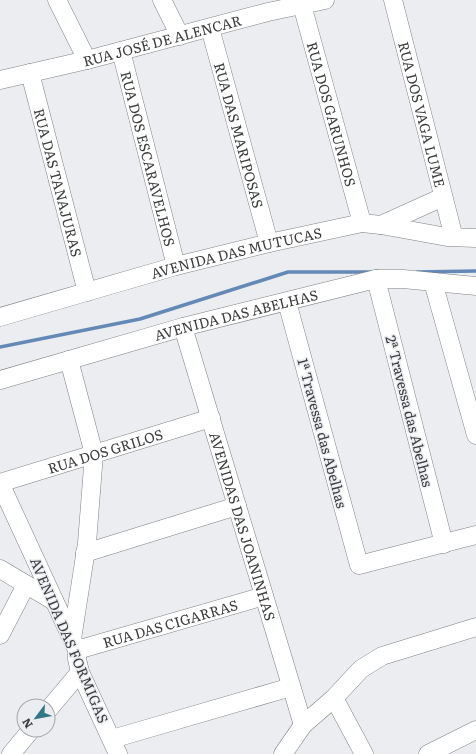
<svg xmlns="http://www.w3.org/2000/svg" width="476" height="754" font-family="Literata,serif">
	<style>
		.lines { fill: none; stroke-linecap: round; stroke-linejoin: round }
		.stream { stroke: #6489b6; stroke-width: 3.5 }
		.minor-casing { stroke: #808285; stroke-width: 19 }
		.minor { stroke: #fff; stroke-width: 18 }
		.labels { text-anchor: middle; dominant-baseline: central; stroke-width: 3; stroke-linejoin: round; paint-order: stroke }
		.street-label { font-size: 14px; fill: #3c3c3e; stroke: #ebedf1 }
	</style>
	<rect width="100%" height="100%" fill="#ebedf1"/>
	<g class="lines">
		<path class="stream" d="M 417,272 L 476,271
			M 0,347 L 140,319 L 288,272 L 371,272"/>
		<g class="minor-casing">
			<g id="minor">
				<path d="M 57,0 L 87,60"/>
				<path d="M 162,0 L 180,36"/>
				<path id="s1" d="M 393,0 L 452,230"/>
				<path id="s2" d="M 302,5 L 362,223"/>
				<path id="s3" d="M 210,28 L 269,243"/>
				<path id="s4" d="M 121,51 L 176,266"/>
				<path id="s5" d="M 30,73 L 87,292"/>
				<path id="s6" d="M 0,80 L 87,60 L 268,12 L 325,0"/>
				<path d="M 381,225 L 443,197"/>
				<path d="M 376,279 L 444,544"/>
				<path d="M 433,282 L 476,435"/>
				<path d="M 287,302 L 359,565 L 476,535"/>
				<path id="s7" d="M 0,317 L 176,266 L 269,243 L 362,223 L 381,225 L 447,237 L 476,238"/>
				<path id="s8" d="M 183,327 L 303,725"/>
				<path d="M 69,360 L 94,454 L 87,543 L 72,639"/>
				<path id="s9" d="M 0,380 L 183,327 L 376,279 L 403,279 L 476,286"/>
				<path d="M 0,483 L 77,650 L 77,659 L 80,672 L 118,754"/>
				<path id="s10" d="M 0,483 L 211,418"/>
				<path d="M 85,553 L 237,506"/>
				<path d="M 0,569 L 54,601"/>
				<path d="M 0,635 L 26,585"/>
				<path id="s11" d="M 77,650 L 264,596"/>
				<path d="M 334,698 L 364,754"/>
				<path d="M 48,710 L 80,672"/>
				<path d="M 112,739 L 291,687"/>
				<path d="M 11,754 L 31,730"/>
				<path d="M 283,754 L 303,725 L 334,698 L 361,669 L 382,656 L 476,627"/>
				<path d="M 428,754 L 476,730"/>
			</g>
		</g>
		<use href="#minor" class="minor"/>
	</g>
	<g class="labels">
		<g class="street-label">
			<text stroke="none"><textPath href="#s6" startOffset="167">RUA JOSÉ DE ALENCAR</textPath></text>
			<text stroke="none"><textPath href="#s2" startOffset="113">RUA DOS GARUNHOS</textPath></text>
			<text stroke="none"><textPath href="#s1" startOffset="118">RUA DOS VAGA LUME</textPath></text>
			<text stroke="none"><textPath href="#s3" startOffset="111">RUA DAS MARIPOSAS</textPath></text>
			<text stroke="none"><textPath href="#s4" startOffset="111">RUA DOS ESCARAVELHOS</textPath></text>
			<text stroke="none"><textPath href="#s5" startOffset="113">RUA DAS TANAJURAS</textPath></text>
			<text stroke="none"><textPath href="#s7" startOffset="245">AVENIDA DAS MUTUCAS</textPath></text>
			<text stroke="none"><textPath href="#s9" startOffset="245">AVENIDA DAS ABELHAS</textPath></text>
			<text transform="translate(410 411) rotate(76)">2ª Travessa das Abelhas</text>
			<text transform="translate(323 433) rotate(75)">1ª Travessa das Abelhas</text>
			<text stroke="none"><textPath href="#s10" startOffset="110">RUA DOS GRILOS</textPath></text>
			<text stroke="none"><textPath href="#s8" startOffset="208">AVENIDAS DAS JOANINHAS</textPath></text>
			<text stroke="none"><textPath href="#s11" startOffset="97">RUA DAS CIGARRAS</textPath></text>
			<text transform="translate(70 640) rotate(67)">AVENIDA DAS FORMIGAS</text>
		</g>
	</g>
	<g transform="translate(36 718) rotate(238)"><circle r="19" fill="#ebedf1" stroke="#a5a6a9"/>
	<path d="M0-3L7 15L0 10L-7 15Z" fill="#337786"/>
	<text y="-6" font-size="11" font-weight="bold" text-anchor="middle" fill="#3c3c3e">N</text>
	</g>
</svg>
